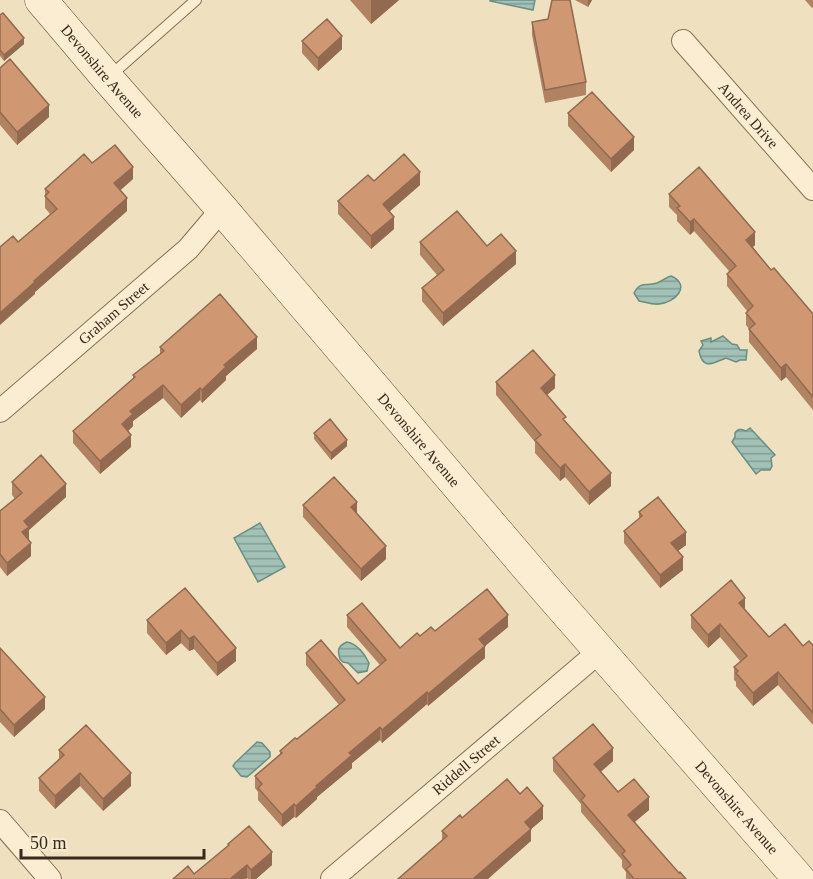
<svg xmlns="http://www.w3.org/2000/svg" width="813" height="879" font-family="'Times New Roman',serif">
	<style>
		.water { fill: url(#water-rules); stroke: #698f85; stroke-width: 1.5 }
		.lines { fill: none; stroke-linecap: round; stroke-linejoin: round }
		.lane-casing { stroke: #887057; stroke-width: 12 }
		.street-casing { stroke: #887057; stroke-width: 24 }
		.secondary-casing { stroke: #6a513a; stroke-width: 33 }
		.lane { stroke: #faedd2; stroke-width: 10 }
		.street { stroke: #faedd2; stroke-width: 22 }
		.secondary { stroke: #faedd2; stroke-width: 32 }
		.wall { fill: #b28363 }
		.shaded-wall { fill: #916a50 }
		.building { fill: #cf9873; stroke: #916a50; stroke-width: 1.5 }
		.labels { text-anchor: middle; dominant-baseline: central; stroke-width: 4.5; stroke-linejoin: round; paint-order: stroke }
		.street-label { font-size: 15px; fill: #37291c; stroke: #f6eace }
	</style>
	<defs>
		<pattern id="water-rules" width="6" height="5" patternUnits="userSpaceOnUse" patternTransform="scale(1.5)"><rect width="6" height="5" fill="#a2c1b7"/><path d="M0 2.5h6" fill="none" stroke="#859d94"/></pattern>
	</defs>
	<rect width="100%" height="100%" fill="#efe0bf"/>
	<path class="water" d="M 490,0 L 535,0 L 533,10 L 490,1 Z
		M 671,276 C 692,285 675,303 659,304 C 653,305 645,302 639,301 L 634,293 C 641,280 646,287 657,283 C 662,281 665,278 671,276 Z
		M 723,336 L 732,344 L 737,345 L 740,350 L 747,350 L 746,360 L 740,360 L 736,362 L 726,358 C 713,363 703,371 699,351 L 703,345 L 701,341 L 711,338 L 711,342 Z
		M 750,428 L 775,455 L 771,458 L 772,466 L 770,470 L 761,470 L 756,474 L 732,442 L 735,437 L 735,433 C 738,428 741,429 746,431 Z
		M 260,523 L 285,567 L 258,582 L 234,538 Z
		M 347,642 C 357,644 365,654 369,663 L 367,671 L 358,673 L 348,663 L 343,662 L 340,659 C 337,650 338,646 347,642 Z
		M 257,742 L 262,743 L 270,752 L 270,757 L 247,777 L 241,776 L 233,766 L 235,763 Z"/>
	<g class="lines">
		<g class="lane-casing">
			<path id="lane" d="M 110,76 L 196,0"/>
		</g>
		<g class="street-casing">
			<g id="street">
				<path id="s1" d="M 683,41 L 813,189"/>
				<path id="s2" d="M 0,411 L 188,249 L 222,209"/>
				<path d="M 0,821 L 50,879"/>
				<path id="s3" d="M 332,879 L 600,651"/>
			</g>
		</g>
		<g class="secondary-casing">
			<g id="secondary">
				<path id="s4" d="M 41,0 L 108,79 L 222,209 L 544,587 L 799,879"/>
			</g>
		</g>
		<use href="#lane" class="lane"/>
		<use href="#street" class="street"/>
		<use href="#secondary" class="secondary"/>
	</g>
	<path class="wall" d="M 350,0 L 399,0 L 371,24 Z
		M 575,0 L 592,0 L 588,7 Z
		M 805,0 L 813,0 L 813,7 L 812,8 Z
		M 0,15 L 24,44 L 4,61 L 0,56 Z
		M 532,22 L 586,82 L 586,95 L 545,103 L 532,35 Z
		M 302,41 L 342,49 L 318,71 L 302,53 Z
		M 0,68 L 49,117 L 17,145 L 0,125 Z
		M 568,113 L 634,150 L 611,172 L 568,126 Z
		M 92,163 L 133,179 L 120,190 L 127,211 L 35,292 L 35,294 L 18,242 L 50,214 L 45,208 L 45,189 Z
		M 374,181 L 420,185 L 389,212 L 394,229 L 371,249 L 338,214 L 338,201 Z
		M 669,194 L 755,245 L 753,247 L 771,270 L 813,314 L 813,410 L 786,377 L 781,381 L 749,342 L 749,329 L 746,325 L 746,313 L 747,311 L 727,286 L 727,274 L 729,271 L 694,231 L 690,235 L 677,221 L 677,215 L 669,207 Z
		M 420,242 L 487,246 L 516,264 L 443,326 L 422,301 L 422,288 L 437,275 L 420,255 Z
		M 160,347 L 257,349 L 226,376 L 226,380 L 202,403 L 200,400 L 181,418 L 163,398 L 133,421 L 133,426 L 128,431 L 131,447 L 100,474 L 73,443 L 73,431 L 133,379 L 133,375 L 160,354 Z
		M 496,382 L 555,388 L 547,395 L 611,486 L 589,505 L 565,477 L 560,481 L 535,453 L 535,442 L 496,395 Z
		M 314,433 L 347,446 L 331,460 L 314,439 Z
		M 12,482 L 66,497 L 29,530 L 29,540 L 31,556 L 7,576 L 0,567 L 0,511 L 15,499 L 12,495 Z
		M 303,505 L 386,559 L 361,581 L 303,517 Z
		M 639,512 L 686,545 L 678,551 L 683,570 L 660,588 L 624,543 L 624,531 L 639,519 Z
		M 185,588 L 236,661 L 217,676 L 194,649 L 189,651 L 181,643 L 166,655 L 147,633 L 147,620 Z
		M 745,610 L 769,637 L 803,646 L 813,645 L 813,725 L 778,685 L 753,706 L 736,686 L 736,682 L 734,680 L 734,667 L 741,662 L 720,637 L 708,648 L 691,628 L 691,615 Z
		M 347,615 L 400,648 L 420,636 L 435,631 L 508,627 L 485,646 L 485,658 L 428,706 L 427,704 L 382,743 L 380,740 L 352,763 L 352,768 L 317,797 L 317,799 L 296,818 L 294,817 L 282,827 L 258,800 L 258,792 L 255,788 L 255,776 L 280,754 L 280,751 L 297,739 L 339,705 L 306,665 L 306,653 L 358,684 L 380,665 L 347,627 Z
		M 0,648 L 45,709 L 14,737 L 0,722 Z
		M 59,750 L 131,786 L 103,811 L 80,786 L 55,809 L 39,791 L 39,778 L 59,759 Z
		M 553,758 L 613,761 L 601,772 L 618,792 L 649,810 L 635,822 L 679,873 L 686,879 L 626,879 L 626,872 L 622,867 L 622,860 L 581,812 L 581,804 L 553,771 Z
		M 520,794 L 543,819 L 531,829 L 531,841 L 442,840 L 442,831 L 462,818 Z
		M 228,844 L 272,865 L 256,879 L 248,879 L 247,878 L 246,879 L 173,879 L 194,874 L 228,846 Z"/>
	<path class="shaded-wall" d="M 371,0 L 399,0 L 371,24 Z
		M 588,0 L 592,0 L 588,7 Z
		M 342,36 L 342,49 L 318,71 L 318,58 Z
		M 24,38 L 24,44 L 4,61 L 4,55 Z
		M 49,105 L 49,117 L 17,145 L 17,132 Z
		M 634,137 L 634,150 L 611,172 L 611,159 Z
		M 133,167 L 133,179 L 114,196 L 114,183 Z
		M 420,172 L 420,185 L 383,217 L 383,204 Z
		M 127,198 L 127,211 L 35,292 L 35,294 L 0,325 L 0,313 L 34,281 Z
		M 394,217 L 394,229 L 371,249 L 371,236 Z
		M 694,219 L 694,231 L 690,235 L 690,222 Z
		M 755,232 L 755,245 L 746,253 L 746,240 Z
		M 516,251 L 516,264 L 443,326 L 443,313 Z
		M 257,337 L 257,349 L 226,376 L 226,380 L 202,403 L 202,390 L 224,365 Z
		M 786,364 L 786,377 L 781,381 L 781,368 Z
		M 555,375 L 555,388 L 541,400 L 541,388 Z
		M 163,385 L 163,398 L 133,421 L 133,426 L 122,437 L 122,424 L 130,411 Z
		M 200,388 L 200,400 L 181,418 L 181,405 Z
		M 131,435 L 131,447 L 100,474 L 100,461 Z
		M 347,440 L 347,446 L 331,460 L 331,453 Z
		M 565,464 L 565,477 L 560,481 L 560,468 Z
		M 611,473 L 611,486 L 589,505 L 589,492 Z
		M 66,484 L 66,497 L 29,530 L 29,540 L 22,532 L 24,521 Z
		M 357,502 L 357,515 L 351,507 Z
		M 686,532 L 686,545 L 671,556 L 671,543 Z
		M 31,543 L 31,556 L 7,576 L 7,563 Z
		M 386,546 L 386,559 L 361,581 L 361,569 Z
		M 683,557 L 683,570 L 660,588 L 660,575 Z
		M 745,598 L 745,610 L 739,603 Z
		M 508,615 L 508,627 L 485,646 L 485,658 L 428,706 L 428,694 L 479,639 Z
		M 720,624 L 720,637 L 708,648 L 708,635 Z
		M 181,630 L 181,643 L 166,655 L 166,643 Z
		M 194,636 L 194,649 L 189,651 L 189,639 Z
		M 236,648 L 236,661 L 217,676 L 217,663 Z
		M 778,672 L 778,685 L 753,706 L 753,693 Z
		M 427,692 L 427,704 L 382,743 L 382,730 Z
		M 45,697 L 45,709 L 14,737 L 14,725 Z
		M 380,727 L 380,740 L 352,763 L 352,768 L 317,797 L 317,799 L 296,818 L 296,806 L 349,753 Z
		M 613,748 L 613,761 L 594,777 L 594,764 Z
		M 80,773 L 80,786 L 55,809 L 55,796 Z
		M 131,773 L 131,786 L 103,811 L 103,799 Z
		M 649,797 L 649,810 L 628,827 L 628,815 Z
		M 294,804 L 294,817 L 282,827 L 282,815 Z
		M 543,806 L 543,819 L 531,829 L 531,841 L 488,879 L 473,879 L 525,822 Z
		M 272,852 L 272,865 L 256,879 L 251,879 L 251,870 Z
		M 247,865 L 247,878 L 246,879 L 230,879 Z"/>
	<path class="building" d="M 552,0 L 570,0 L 586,82 L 545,90 L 532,22 L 548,19 Z
		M 3,13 L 24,38 L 4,55 L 0,50 L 0,15 Z
		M 327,19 L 342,36 L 318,58 L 302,41 Z
		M 10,59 L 49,105 L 17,132 L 0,112 L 0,68 Z
		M 592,92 L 634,137 L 611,159 L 568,113 Z
		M 115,145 L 133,167 L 114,183 L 127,198 L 34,281 L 35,282 L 0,313 L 0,247 L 13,236 L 18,242 L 57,209 L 45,196 L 49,192 L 45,189 L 84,154 L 92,163 Z
		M 404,154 L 420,172 L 383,204 L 394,217 L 371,236 L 338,201 L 368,175 L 374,181 Z
		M 699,167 L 755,232 L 746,240 L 771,270 L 774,268 L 813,314 L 813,397 L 786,364 L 781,368 L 749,329 L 755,324 L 746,313 L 753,306 L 727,274 L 736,266 L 694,219 L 690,222 L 677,208 L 680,206 L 669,194 Z
		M 457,211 L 487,246 L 501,234 L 516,251 L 443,313 L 422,288 L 444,270 L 420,242 Z
		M 220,294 L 257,337 L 224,365 L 226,367 L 202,390 L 200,388 L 181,405 L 163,385 L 130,411 L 133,414 L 122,424 L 131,435 L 100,461 L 73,431 L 135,377 L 133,375 L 164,351 L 160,347 Z
		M 533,350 L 555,375 L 541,388 L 566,417 L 563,419 L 611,473 L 589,492 L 565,464 L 560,468 L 535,440 L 541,435 L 496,382 Z
		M 330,419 L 347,440 L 331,453 L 314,433 Z
		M 41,455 L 66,484 L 24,521 L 29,527 L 22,532 L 31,543 L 7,563 L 0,554 L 0,511 L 22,493 L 12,482 Z
		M 334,477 L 357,502 L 351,507 L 386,546 L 361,569 L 303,505 Z
		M 658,497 L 686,532 L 671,543 L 683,557 L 660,575 L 624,531 L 642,516 L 639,512 Z
		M 731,580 L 745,598 L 739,603 L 769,637 L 785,624 L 803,646 L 809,641 L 813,645 L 813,713 L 778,672 L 753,693 L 736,673 L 738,671 L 734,667 L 747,656 L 720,624 L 708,635 L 691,615 Z
		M 185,588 L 236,648 L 217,663 L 194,636 L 189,639 L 181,630 L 166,643 L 147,620 Z
		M 487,589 L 508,615 L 479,639 L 485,646 L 428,694 L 427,692 L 382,730 L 380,727 L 349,753 L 352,755 L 316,786 L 317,787 L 296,806 L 294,804 L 282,815 L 258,788 L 262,784 L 255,776 L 282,753 L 280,751 L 295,738 L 297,739 L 345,700 L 306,653 L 321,640 L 358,684 L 386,660 L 347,615 L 362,603 L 400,648 L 417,633 L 420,636 L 431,627 L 435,631 Z
		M 0,648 L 45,697 L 14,725 L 0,709 Z
		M 593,724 L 613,748 L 594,764 L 618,792 L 634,779 L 649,797 L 628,815 L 679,873 L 680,872 L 686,879 L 634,879 L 626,869 L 631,865 L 622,854 L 625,851 L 581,800 L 585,796 L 553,758 Z
		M 86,725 L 131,773 L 103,799 L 80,773 L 55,796 L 39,778 L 64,755 L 59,750 Z
		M 507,779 L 520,794 L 527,787 L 543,806 L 525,822 L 531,829 L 473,879 L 398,879 L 447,836 L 442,831 L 460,815 L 462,818 Z
		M 249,826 L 272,852 L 251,870 L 247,865 L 230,879 L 173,879 L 188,866 L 194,874 L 229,845 L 228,844 Z"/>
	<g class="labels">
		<g class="street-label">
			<text stroke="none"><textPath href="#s4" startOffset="94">Devonshire Avenue</textPath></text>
			<text stroke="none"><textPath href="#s1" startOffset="99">Andrea Drive</textPath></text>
			<text stroke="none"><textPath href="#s2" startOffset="150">Graham Street</textPath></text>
			<text stroke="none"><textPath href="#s4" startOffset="580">Devonshire Avenue</textPath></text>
			<text stroke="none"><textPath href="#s3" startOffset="176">Riddell Street</textPath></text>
			<text stroke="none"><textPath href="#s4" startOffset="1066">Devonshire Avenue</textPath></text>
		</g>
	</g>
	<path d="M21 849v9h183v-9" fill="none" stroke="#37291c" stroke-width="3"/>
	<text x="30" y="849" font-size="18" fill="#37291c" stroke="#f6eace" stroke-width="4.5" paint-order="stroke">50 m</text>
</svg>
